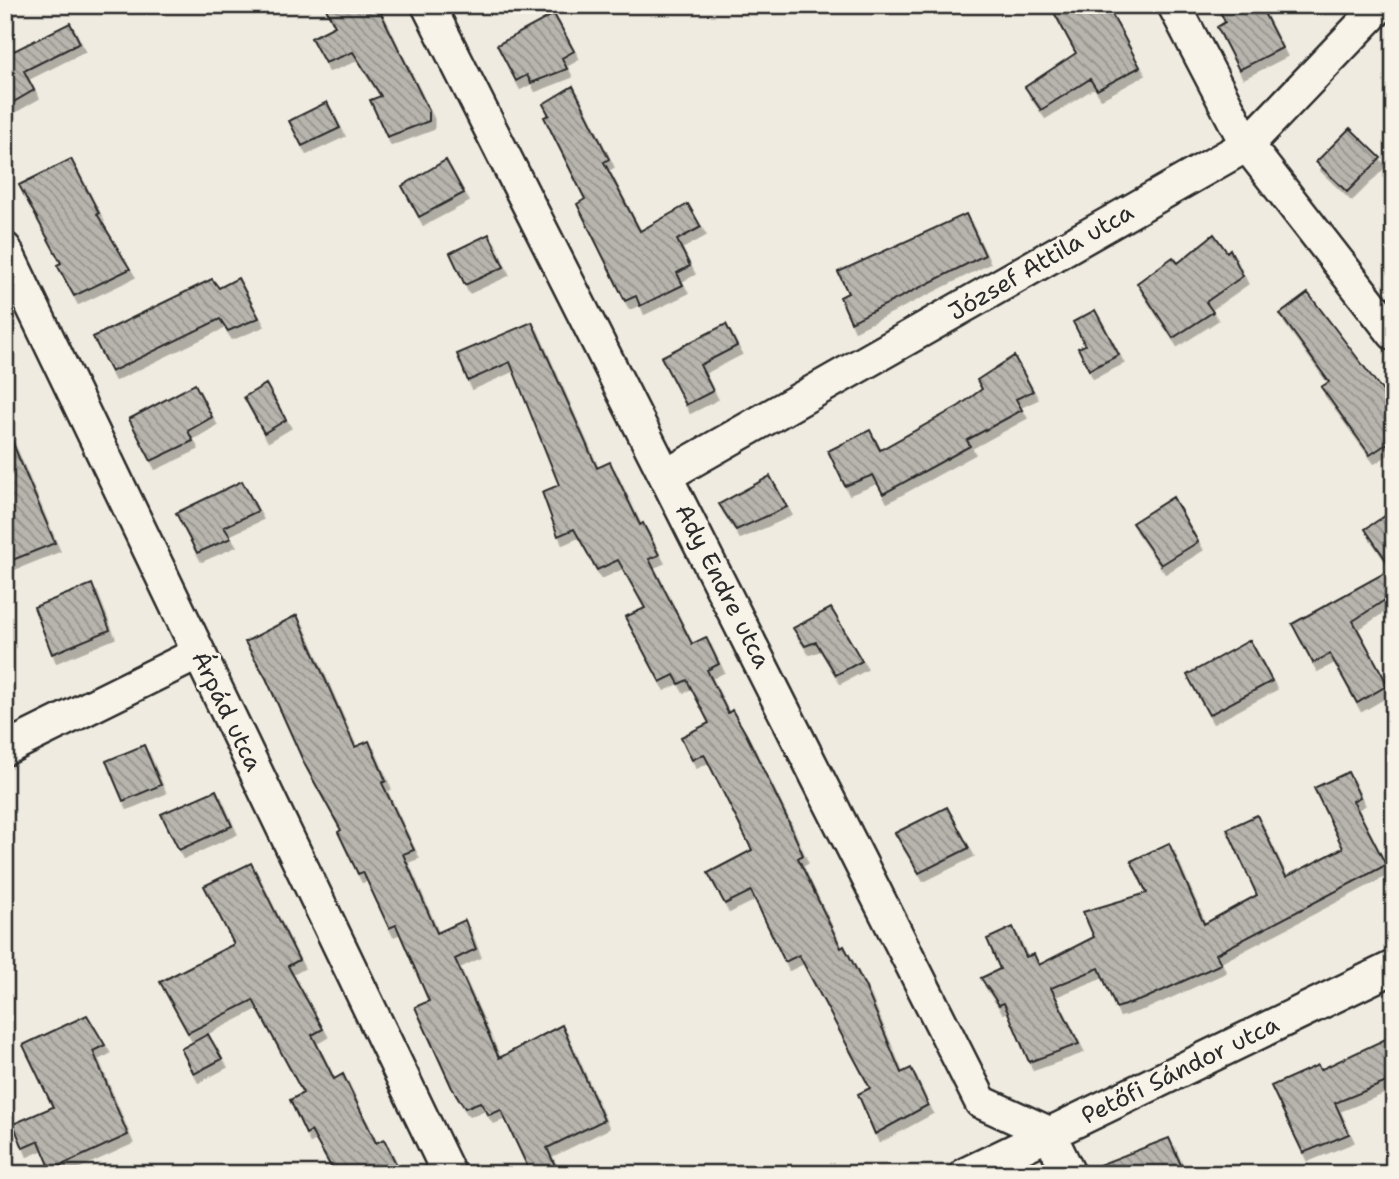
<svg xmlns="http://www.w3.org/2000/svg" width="1399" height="1179" font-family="'Shantell Sans',sans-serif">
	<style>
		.building { fill: url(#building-back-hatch); stroke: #2b2b2b; stroke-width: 2; filter: url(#shadow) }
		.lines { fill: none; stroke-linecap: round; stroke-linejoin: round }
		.minor-casing { stroke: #2b2b2b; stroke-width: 37 }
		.minor { stroke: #f7f3e8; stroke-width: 32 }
		.labels { text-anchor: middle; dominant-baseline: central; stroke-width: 6; stroke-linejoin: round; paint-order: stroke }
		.street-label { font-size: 24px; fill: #2b2b2b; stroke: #f7f3e8 }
	</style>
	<defs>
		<pattern id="building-back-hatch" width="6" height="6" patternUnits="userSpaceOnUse" patternTransform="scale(1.75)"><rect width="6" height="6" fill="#b8b5ae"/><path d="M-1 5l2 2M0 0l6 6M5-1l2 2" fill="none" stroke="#96938e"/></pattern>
		<filter id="shadow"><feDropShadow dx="4.5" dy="8" stdDeviation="0" flood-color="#0004"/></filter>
	</defs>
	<rect width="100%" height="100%" fill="#efebe0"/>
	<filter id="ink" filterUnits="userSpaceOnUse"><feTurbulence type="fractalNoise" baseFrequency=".0143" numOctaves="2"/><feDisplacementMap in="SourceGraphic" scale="14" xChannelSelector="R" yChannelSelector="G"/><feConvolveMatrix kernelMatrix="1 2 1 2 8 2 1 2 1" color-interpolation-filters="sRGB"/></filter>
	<g filter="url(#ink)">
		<path class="building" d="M 324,5 L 377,5 L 429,111 L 429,121 L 387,137 L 370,100 L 381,96 L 353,52 L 325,63 L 311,38 L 335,26 Z
			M 1050,5 L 1107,5 L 1140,67 L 1097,90 L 1090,79 L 1041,110 L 1025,87 L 1076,53 Z
			M 1217,5 L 1260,5 L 1282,48 L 1239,70 L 1217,27 L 1225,22 Z
			M 554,14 L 574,51 L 562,58 L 567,69 L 531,83 L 527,75 L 516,81 L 497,45 Z
			M 70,23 L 80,43 L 24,71 L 34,90 L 5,107 L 5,33 L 14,51 Z
			M 573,86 L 609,159 L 604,162 L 640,231 L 688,204 L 701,227 L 677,240 L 690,266 L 677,273 L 683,285 L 640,306 L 636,296 L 625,301 L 577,204 L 585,199 L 544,117 L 549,115 L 543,104 Z
			M 327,102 L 340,128 L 302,146 L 289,121 Z
			M 1350,128 L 1381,158 L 1347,192 L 1316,162 Z
			M 71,159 L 99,213 L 97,214 L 130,269 L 74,296 L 57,265 L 61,263 L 19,185 Z
			M 446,160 L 464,193 L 419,217 L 402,186 Z
			M 966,214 L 985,255 L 851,322 L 840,297 L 848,293 L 838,272 Z
			M 489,234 L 504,267 L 465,285 L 450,253 Z
			M 1214,234 L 1227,252 L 1230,249 L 1243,276 L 1206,302 L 1213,312 L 1173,338 L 1137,283 L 1173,257 L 1178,263 Z
			M 238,278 L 259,318 L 228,331 L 220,319 L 111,372 L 93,337 L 212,279 L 219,288 Z
			M 1308,293 L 1394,406 L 1394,439 L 1370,455 L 1321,387 L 1329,382 L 1280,314 Z
			M 1095,310 L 1119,355 L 1089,370 L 1078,348 L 1085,345 L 1073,322 Z
			M 532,322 L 597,468 L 610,462 L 640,525 L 643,523 L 659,555 L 649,559 L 692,644 L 706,637 L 719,664 L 707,670 L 728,713 L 732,710 L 746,734 L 787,818 L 803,855 L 798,858 L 841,948 L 844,946 L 865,986 L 901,1073 L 911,1068 L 928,1105 L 875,1134 L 858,1094 L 870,1088 L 799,955 L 785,962 L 751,891 L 725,904 L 708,873 L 752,850 L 704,754 L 692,760 L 681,737 L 709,723 L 687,680 L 679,684 L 674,675 L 660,682 L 625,617 L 645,608 L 618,560 L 597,570 L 574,529 L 558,536 L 542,492 L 559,485 L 510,362 L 468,381 L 457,354 Z
			M 726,324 L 737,346 L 700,365 L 713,391 L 686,405 L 661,357 Z
			M 1014,356 L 1033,391 L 1016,399 L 1022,410 L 967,440 L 970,446 L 883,494 L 873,475 L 845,486 L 828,451 L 870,430 L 880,450 L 959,406 L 982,389 L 977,380 Z
			M 195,384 L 212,417 L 188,431 L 193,441 L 151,461 L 129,419 Z
			M 266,384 L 286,420 L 264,433 L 244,397 Z
			M 5,425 L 55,543 L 5,563 Z
			M 770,476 L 787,507 L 736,530 L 719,504 Z
			M 242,481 L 258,511 L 224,527 L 231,538 L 197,553 L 176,513 Z
			M 1173,497 L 1198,542 L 1161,565 L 1132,523 Z
			M 1394,510 L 1394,594 L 1353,621 L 1388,685 L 1357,703 L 1330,654 L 1313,663 L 1292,624 L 1392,569 L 1365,529 Z
			M 92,584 L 110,630 L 52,654 L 34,607 Z
			M 831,608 L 862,661 L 836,675 L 816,642 L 805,646 L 793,628 Z
			M 297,615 L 355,747 L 369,741 L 386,781 L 382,783 L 414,850 L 403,854 L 437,933 L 465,920 L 476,949 L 455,959 L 499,1058 L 562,1025 L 604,1120 L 547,1148 L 559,1174 L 531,1174 L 501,1110 L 489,1115 L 480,1102 L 465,1108 L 452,1088 L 415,1007 L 429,1001 L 396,925 L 389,928 L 363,872 L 358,874 L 338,832 L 341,830 L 305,765 L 266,678 L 245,642 Z
			M 1250,640 L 1272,681 L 1209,715 L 1187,675 Z
			M 144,745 L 161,785 L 123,801 L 106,761 Z
			M 1348,772 L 1360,797 L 1353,801 L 1386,865 L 1216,954 L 1221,964 L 1144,999 L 1116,1008 L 1099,968 L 1051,988 L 1079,1044 L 1029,1062 L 1004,1003 L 999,1005 L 981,978 L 1000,969 L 987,939 L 1013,927 L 1026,957 L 1034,954 L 1039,965 L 1094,937 L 1083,912 L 1147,893 L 1131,861 L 1169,843 L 1204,924 L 1257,895 L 1227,829 L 1257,815 L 1286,877 L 1343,848 L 1314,788 Z
			M 216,790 L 232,826 L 179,850 L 161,814 Z
			M 947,807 L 969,848 L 919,873 L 895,833 Z
			M 251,863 L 299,960 L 288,966 L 323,1029 L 312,1035 L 334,1079 L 343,1074 L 376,1143 L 384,1139 L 401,1174 L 335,1174 L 311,1131 L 306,1134 L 290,1100 L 303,1093 L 253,1000 L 188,1033 L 160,982 L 234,944 L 204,886 Z
			M 87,1015 L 105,1045 L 93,1051 L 128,1135 L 51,1170 L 39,1141 L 23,1148 L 13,1124 L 53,1107 L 23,1045 Z
			M 208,1034 L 222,1059 L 194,1074 L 181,1049 Z
			M 1394,1035 L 1394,1079 L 1335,1103 L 1349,1134 L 1303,1153 L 1271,1086 L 1318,1065 L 1320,1070 Z
			M 1169,1138 L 1185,1174 L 1087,1174 L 1086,1170 Z"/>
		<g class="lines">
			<g class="minor-casing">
				<path id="minor" d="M 428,5 L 981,1102 L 1049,1133 L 1069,1174
					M 1174,5 L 1247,145 L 1394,334
					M 5,249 L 449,1174
					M 667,475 L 1247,145 L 1381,5
					M 5,749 L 199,653
					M 966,1174 L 1394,967"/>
			</g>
			<use href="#minor" class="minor"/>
		</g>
	</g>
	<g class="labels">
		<g class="street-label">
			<text transform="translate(1041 262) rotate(-30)">József Attila utca</text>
			<text transform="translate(723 586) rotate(63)">Ady Endre utca</text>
			<text transform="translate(227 711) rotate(64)">Árpád utca</text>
			<text transform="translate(1180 1070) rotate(-26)">Petőfi Sándor utca</text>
		</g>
	</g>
	<rect width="1399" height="1179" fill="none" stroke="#f7f3e8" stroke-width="28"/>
	<rect x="14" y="14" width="1371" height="1151" fill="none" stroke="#2b2b2b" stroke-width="2.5" filter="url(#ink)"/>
</svg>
